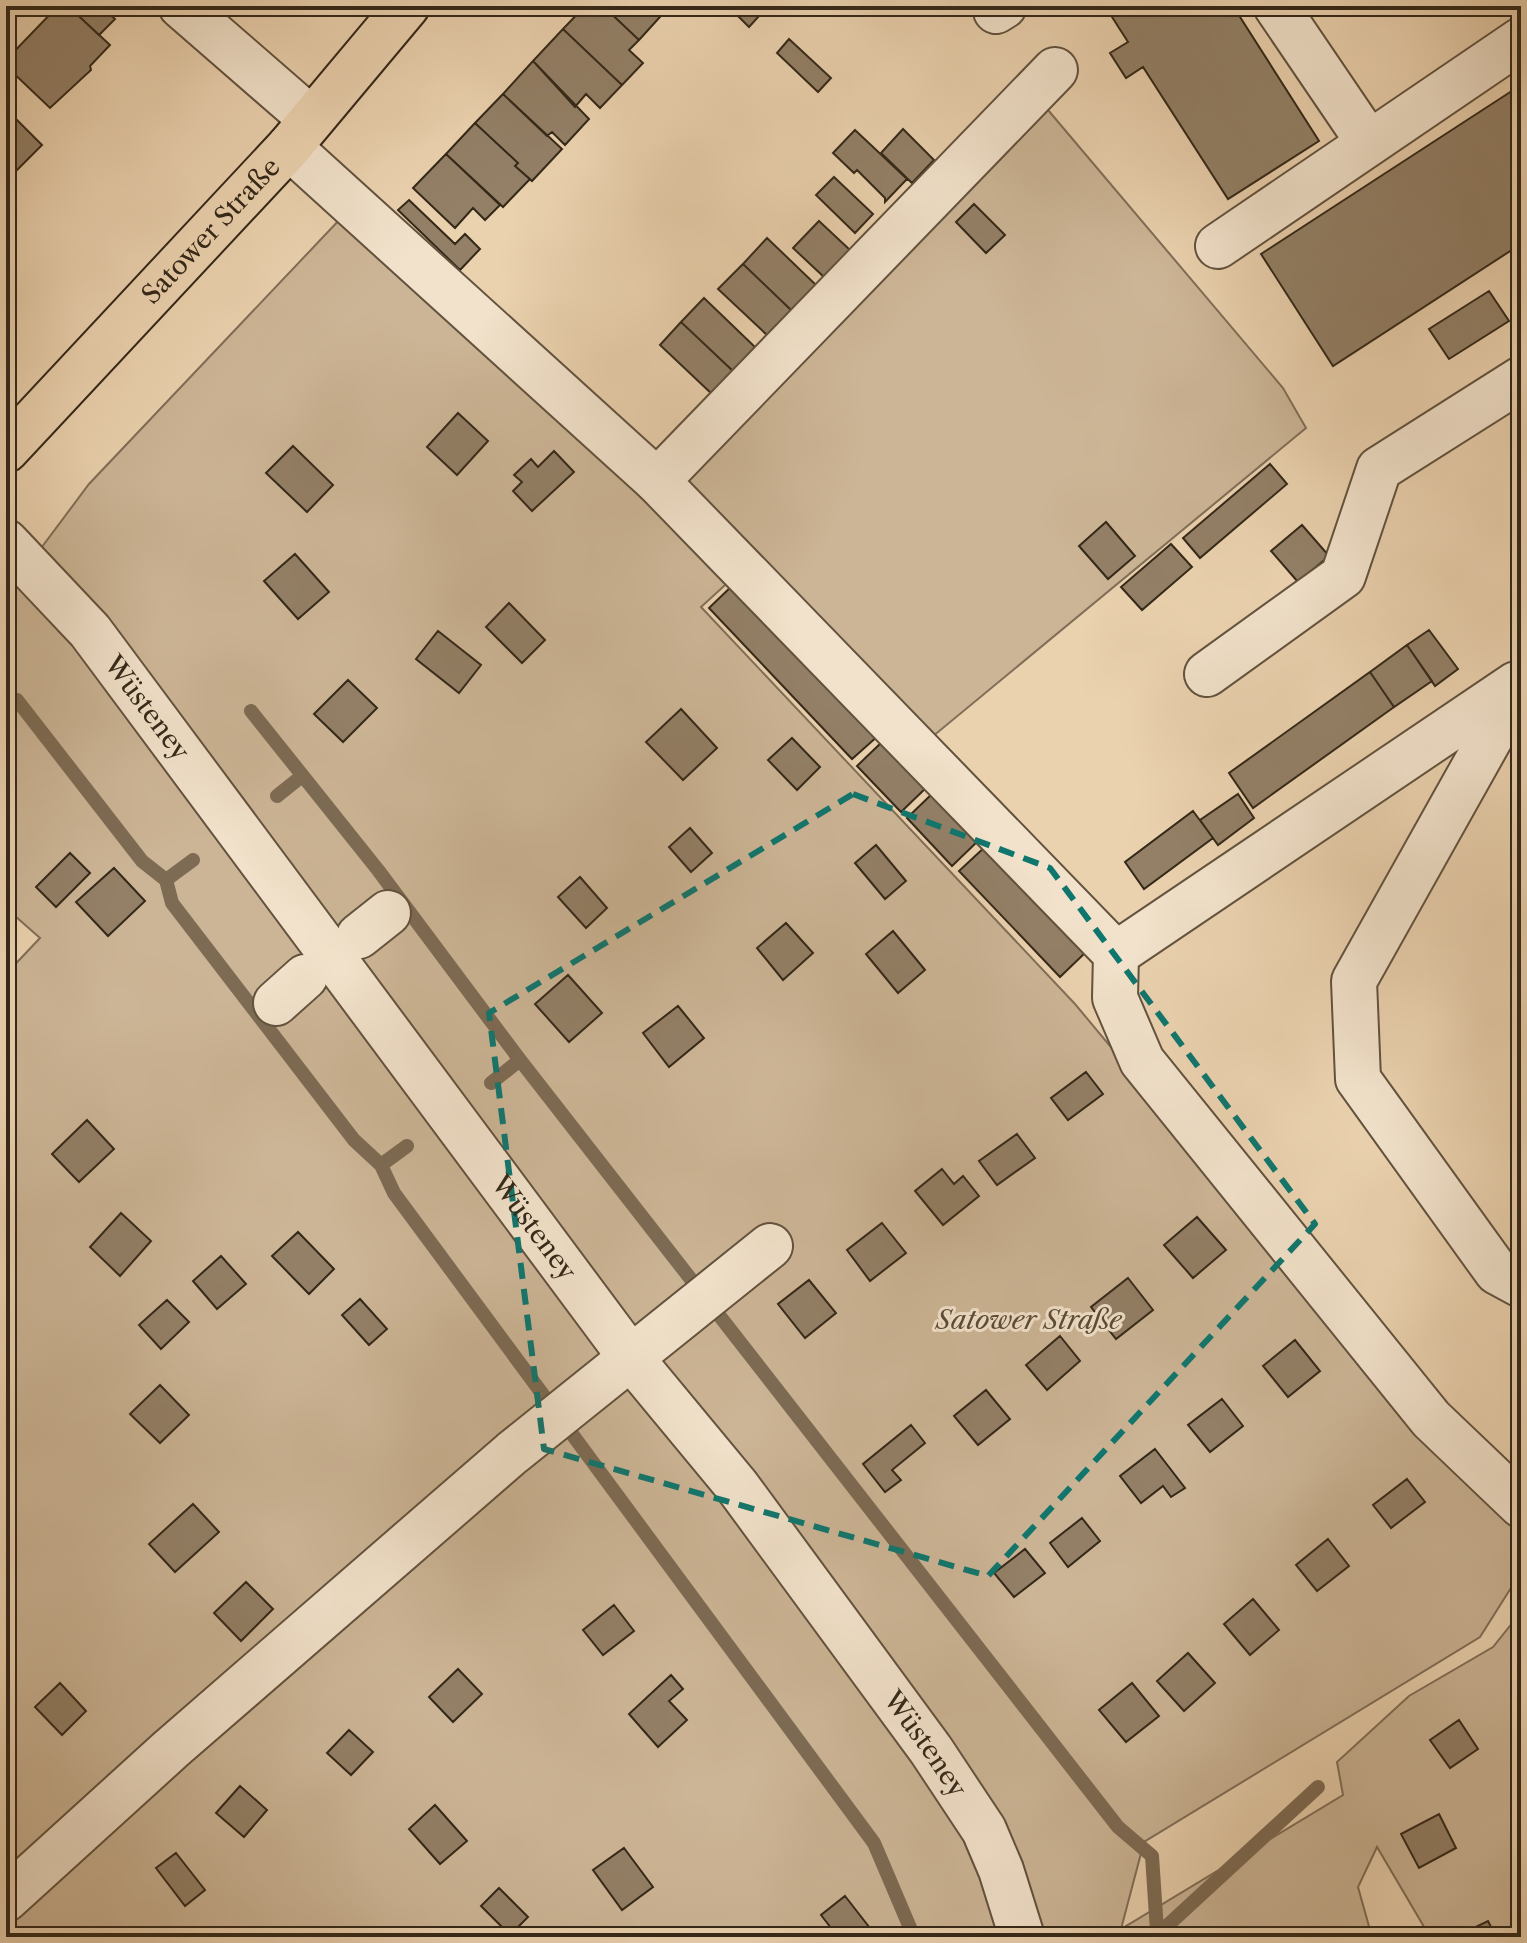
<svg xmlns="http://www.w3.org/2000/svg" width="1527" height="1943" font-family="'Libre Caslon Text',serif">
	<style>
		.green { fill: #ccb596; stroke: #806e58; stroke-width: 2 }
		.lines { fill: none; stroke-linecap: round; stroke-linejoin: round }
		.stream { stroke: #7d6b54; stroke-width: 14 }
		.building { fill: #938067; stroke: #342819; stroke-width: 2 }
		.minor-casing { stroke: #62523e; stroke-width: 48 }
		.major-casing { stroke: #342819; stroke-width: 48 }
		.minor { stroke: #f2e2cb; stroke-width: 44 }
		.major { stroke: #ebd2af; stroke-width: 44 }
		.marked { fill: none; stroke: #0f766e; stroke-width: 6; stroke-dasharray: 16 10; stroke-linejoin: round }
		.labels { text-anchor: middle; dominant-baseline: central; stroke-width: 6; stroke-linejoin: round; paint-order: stroke }
		.street-label { font-size: 26px; fill: #342819; stroke: #f2e2cb }
		.park-label { font-size: 26px; font-style: italic; fill: #5a4b38; stroke: #f2e2cb }
	</style>
	<rect width="100%" height="100%" fill="#ebd2af"/>
	<filter id="stains"><feTurbulence type="fractalNoise" baseFrequency=".0025" numOctaves="4"/><feColorMatrix values="0 0 0 0 .2 0 0 0 0 .09 0 0 0 0 .02 0 0 0 .5 -.17"/></filter>
	<radialGradient id="worn" r=".72"><stop offset=".6" stop-color="#630" stop-opacity="0"/><stop offset="1" stop-color="#630" stop-opacity=".3"/></radialGradient>
	<path class="green" d="M 1048,110 L 1283,388 L 1306,428 L 926,742 L 691,493 L 689,476 Z
		M 343,216 L 735,576 L 701,607 L 1075,1004 L 1210,1166 L 1419,1431 L 1521,1536 L 1521,1572 L 1480,1637 L 1144,1842 L 1121,1929 L 1343,1795 L 1337,1762 L 1409,1696 L 1493,1647 L 1521,1612 L 1521,1937 L 1430,1937 L 1377,1847 L 1358,1887 L 1372,1937 L 6,1937 L 6,974 L 40,938 L 6,908 L 6,595 L 89,484 Z"/>
	<g class="lines">
		<path class="stream" d="M 17,700 L 142,861 L 166,880 L 172,903 L 354,1140 L 381,1165 L 394,1193 L 874,1843 L 914,1937
			M 251,711 L 378,870 L 520,1060 L 1118,1827 L 1152,1856 L 1157,1931
			M 277,796 L 302,776
			M 166,880 L 193,860
			M 491,1083 L 520,1060
			M 381,1165 L 407,1146
			M 1155,1937 L 1318,1787"/>
	</g>
	<path class="building" d="M 58,6 L 68,6 L 110,45 L 90,66 L 91,70 L 50,108 L 6,66 L 6,60 Z
		M 68,6 L 101,6 L 115,19 L 99,35 Z
		M 585,6 L 603,6 L 639,40 L 629,50 L 643,63 L 622,85 L 563,29 Z
		M 603,6 L 668,6 L 669,7 L 639,40 Z
		M 728,6 L 768,6 L 749,27 Z
		M 1105,6 L 1233,6 L 1319,141 L 1228,199 L 1143,67 L 1126,78 L 1110,53 L 1128,42 Z
		M 563,29 L 622,85 L 600,108 L 586,94 L 575,107 L 533,61 Z
		M 789,39 L 831,78 L 818,92 L 777,53 Z
		M 533,61 L 589,119 L 565,145 L 552,132 L 547,136 L 503,94 Z
		M 1521,85 L 1521,244 L 1333,366 L 1261,254 Z
		M 503,94 L 562,149 L 532,181 L 515,166 L 518,163 L 475,123 Z
		M 6,109 L 42,145 L 14,173 L 6,165 Z
		M 475,123 L 518,163 L 515,166 L 530,179 L 503,207 L 446,154 Z
		M 903,129 L 934,160 L 912,183 L 881,153 Z
		M 855,130 L 907,179 L 885,202 L 885,198 L 857,170 L 854,173 L 833,153 Z
		M 446,154 L 500,205 L 485,220 L 473,208 L 455,228 L 413,188 Z
		M 834,177 L 873,214 L 855,233 L 816,195 Z
		M 409,200 L 455,244 L 465,234 L 480,249 L 460,270 L 398,210 Z
		M 974,204 L 1005,235 L 986,253 L 956,222 Z
		M 819,221 L 850,250 L 824,277 L 793,248 Z
		M 767,238 L 816,285 L 792,311 L 743,264 Z
		M 743,264 L 792,311 L 768,336 L 718,289 Z
		M 1489,291 L 1509,321 L 1449,359 L 1429,329 Z
		M 704,298 L 757,349 L 734,372 L 681,322 Z
		M 681,322 L 734,372 L 713,395 L 660,345 Z
		M 458,413 L 488,441 L 457,475 L 427,447 Z
		M 293,446 L 333,485 L 307,512 L 266,473 Z
		M 554,451 L 574,472 L 532,511 L 513,491 L 522,482 L 514,475 L 531,459 L 538,467 Z
		M 1270,464 L 1287,484 L 1200,558 L 1183,538 Z
		M 1106,522 L 1135,556 L 1108,579 L 1079,546 Z
		M 1302,525 L 1329,556 L 1298,582 L 1271,551 Z
		M 1171,544 L 1192,567 L 1142,610 L 1121,587 Z
		M 295,554 L 329,592 L 298,619 L 264,581 Z
		M 735,583 L 879,735 L 852,759 L 709,608 Z
		M 509,603 L 545,640 L 522,663 L 486,627 Z
		M 1429,630 L 1458,669 L 1435,686 L 1407,645 Z
		M 438,631 L 481,665 L 459,693 L 416,659 Z
		M 1407,645 L 1432,681 L 1394,707 L 1370,672 Z
		M 1370,672 L 1394,707 L 1253,808 L 1229,773 Z
		M 348,680 L 377,708 L 343,742 L 314,714 Z
		M 681,709 L 717,748 L 683,780 L 646,742 Z
		M 792,738 L 820,767 L 797,790 L 768,760 Z
		M 884,740 L 928,786 L 901,812 L 857,766 Z
		M 934,792 L 980,839 L 952,866 L 907,818 Z
		M 1238,794 L 1254,818 L 1218,845 L 1200,820 Z
		M 1193,811 L 1213,838 L 1144,889 L 1125,862 Z
		M 690,828 L 712,853 L 691,872 L 669,847 Z
		M 876,845 L 906,881 L 885,899 L 855,863 Z
		M 986,846 L 1087,951 L 1060,977 L 959,871 Z
		M 70,853 L 90,873 L 56,907 L 36,887 Z
		M 114,868 L 145,901 L 108,936 L 76,902 Z
		M 580,877 L 607,908 L 586,928 L 558,897 Z
		M 786,923 L 813,953 L 783,980 L 757,948 Z
		M 893,931 L 925,970 L 898,993 L 866,954 Z
		M 568,975 L 602,1013 L 569,1042 L 535,1004 Z
		M 678,1006 L 704,1038 L 669,1067 L 643,1033 Z
		M 1086,1072 L 1103,1094 L 1068,1120 L 1051,1098 Z
		M 87,1120 L 114,1149 L 79,1182 L 52,1154 Z
		M 1017,1134 L 1035,1158 L 997,1185 L 979,1161 Z
		M 942,1169 L 954,1184 L 963,1176 L 979,1196 L 943,1225 L 915,1191 Z
		M 121,1213 L 151,1241 L 120,1276 L 90,1247 Z
		M 1197,1217 L 1226,1250 L 1193,1278 L 1164,1245 Z
		M 882,1223 L 906,1253 L 870,1281 L 847,1250 Z
		M 298,1232 L 334,1269 L 309,1294 L 272,1256 Z
		M 221,1256 L 246,1284 L 217,1309 L 193,1281 Z
		M 1128,1278 L 1153,1310 L 1116,1339 L 1091,1307 Z
		M 809,1280 L 836,1313 L 805,1338 L 778,1304 Z
		M 360,1299 L 387,1329 L 369,1345 L 342,1315 Z
		M 167,1300 L 189,1322 L 161,1349 L 139,1325 Z
		M 1060,1336 L 1080,1361 L 1047,1390 L 1026,1365 Z
		M 1295,1340 L 1320,1371 L 1288,1397 L 1263,1366 Z
		M 160,1385 L 189,1415 L 160,1443 L 130,1414 Z
		M 986,1390 L 1010,1419 L 978,1445 L 954,1416 Z
		M 1222,1399 L 1243,1426 L 1210,1452 L 1188,1425 Z
		M 911,1425 L 925,1443 L 892,1470 L 901,1480 L 885,1492 L 863,1464 Z
		M 1155,1449 L 1185,1488 L 1171,1497 L 1163,1486 L 1141,1503 L 1120,1476 Z
		M 1407,1479 L 1425,1502 L 1391,1528 L 1373,1505 Z
		M 193,1504 L 219,1532 L 175,1572 L 149,1544 Z
		M 1082,1518 L 1100,1541 L 1068,1567 L 1050,1543 Z
		M 1328,1539 L 1349,1566 L 1317,1591 L 1296,1565 Z
		M 1025,1549 L 1045,1573 L 1014,1597 L 994,1573 Z
		M 246,1582 L 273,1609 L 241,1641 L 214,1613 Z
		M 1253,1599 L 1279,1630 L 1250,1655 L 1224,1624 Z
		M 614,1605 L 634,1631 L 603,1655 L 583,1630 Z
		M 1188,1653 L 1215,1683 L 1184,1711 L 1157,1681 Z
		M 458,1669 L 482,1694 L 453,1722 L 429,1697 Z
		M 671,1675 L 683,1689 L 669,1701 L 687,1720 L 658,1747 L 629,1714 Z
		M 60,1683 L 86,1711 L 62,1735 L 35,1707 Z
		M 1132,1683 L 1159,1716 L 1126,1742 L 1099,1710 Z
		M 1459,1720 L 1478,1749 L 1450,1768 L 1430,1740 Z
		M 349,1730 L 373,1752 L 351,1775 L 327,1753 Z
		M 240,1786 L 267,1810 L 244,1837 L 216,1813 Z
		M 435,1805 L 467,1841 L 440,1864 L 409,1829 Z
		M 1439,1814 L 1456,1848 L 1419,1868 L 1401,1834 Z
		M 624,1848 L 653,1887 L 622,1910 L 593,1870 Z
		M 176,1853 L 205,1890 L 185,1906 L 156,1868 Z
		M 499,1888 L 528,1917 L 510,1935 L 481,1906 Z
		M 845,1896 L 873,1932 L 866,1937 L 838,1937 L 821,1915 Z
		M 1488,1921 L 1496,1937 L 1455,1937 Z"/>
	<g class="lines">
		<g class="minor-casing">
			<g id="minor">
				<path d="M 181,6 L 311,119"/>
				<path d="M 1276,6 L 1369,143"/>
				<path d="M 996,11 L 1004,6"/>
				<path d="M 289,147 L 657,481 L 1116,954 L 1115,998 L 1142,1061 L 1431,1419 L 1521,1505"/>
				<path d="M 1218,246 L 1521,40"/>
				<path d="M 657,481 L 1055,70"/>
				<path id="s1" d="M 6,542 L 90,631 L 631,1358 L 737,1486 L 931,1750 L 984,1830 L 1001,1870 L 1022,1937"/>
				<path d="M 1207,674 L 1343,576 L 1379,469 L 1521,379"/>
				<path d="M 1521,683 L 1354,981 L 1358,1079 L 1497,1272 L 1521,1285"/>
				<path d="M 359,936 L 388,913"/>
				<path d="M 1116,954 L 1516,684"/>
				<path d="M 276,1003 L 305,977"/>
				<path d="M 6,1899 L 171,1749 L 512,1453 L 770,1246"/>
			</g>
		</g>
		<g class="major-casing">
			<g id="major">
				<path id="s2" d="M 6,450 L 289,147 L 407,6"/>
			</g>
		</g>
		<use href="#minor" class="minor"/>
		<use href="#major" class="major"/>
	</g>
	<path class="marked" d="M 853,794 L 1050,868 L 1315,1224 L 988,1576 L 544,1449 L 489,1013 Z"/>
	<g class="labels">
		<g class="street-label">
			<text stroke="none"><textPath href="#s2" startOffset="300">Satower Straße</textPath></text>
			<text stroke="none"><textPath href="#s1" startOffset="218">Wüsteney</textPath></text>
			<text stroke="none"><textPath href="#s1" startOffset="866">Wüsteney</textPath></text>
			<text stroke="none"><textPath href="#s1" startOffset="1514">Wüsteney</textPath></text>
		</g>
		<g class="park-label">
			<text x="1029" y="1320">Satower Straße</text>
		</g>
	</g>
	<rect width="1527" height="1943" fill="none" stroke="#ebd2af" stroke-width="32"/>
	<rect x="8" y="8" width="1511" height="1927" fill="none" stroke="#342819" stroke-width="4"/>
	<rect x="16" y="16" width="1495" height="1911" fill="none" stroke="#342819" stroke-width="2"/>
	<rect width="100%" height="100%" filter="url(#stains)"/>
	<rect width="100%" height="100%" fill="url(#worn)"/>
</svg>
